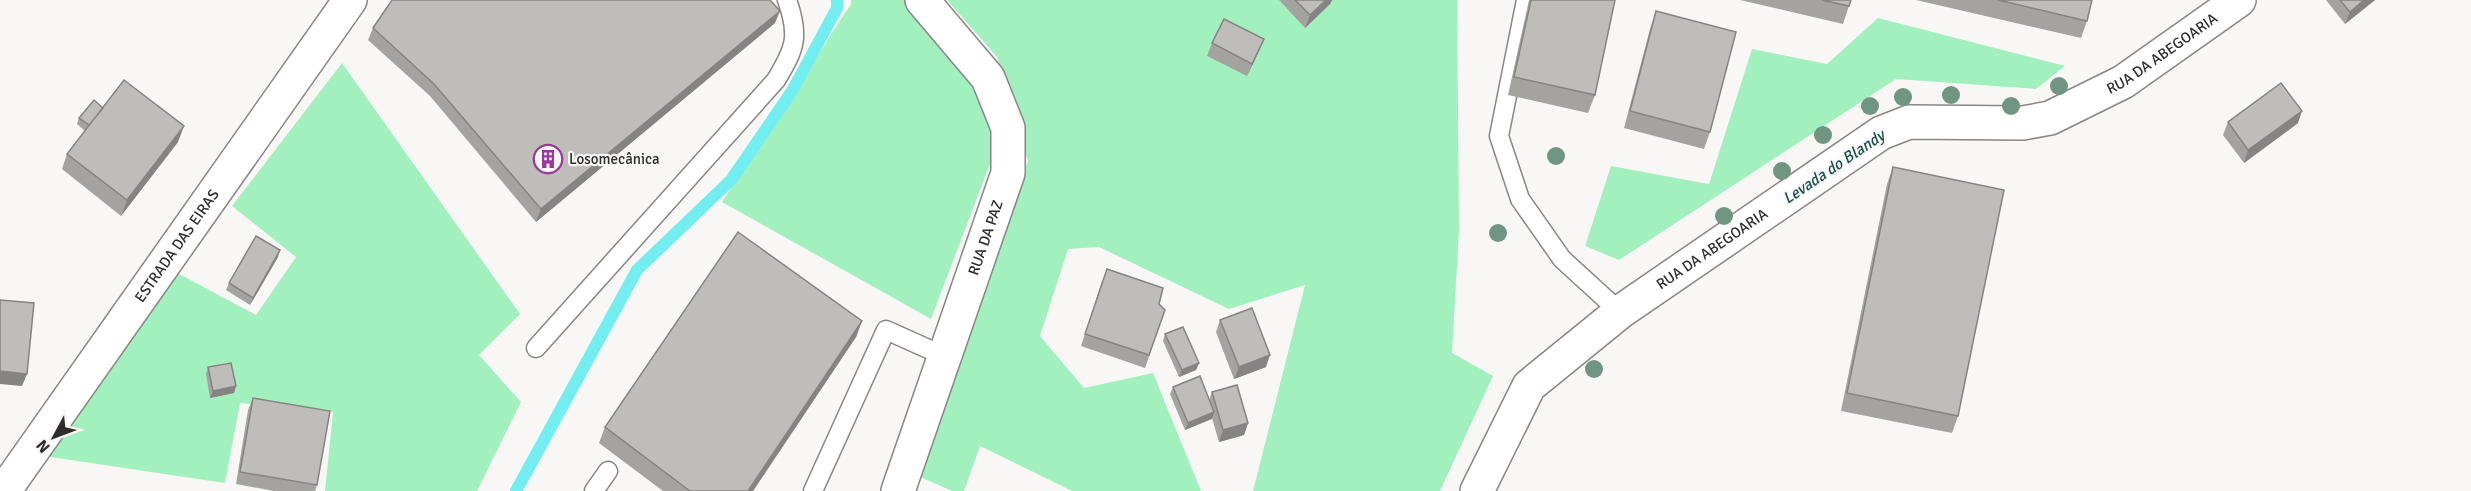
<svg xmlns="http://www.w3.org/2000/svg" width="2471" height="491" font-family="Signika,sans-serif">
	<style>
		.green { fill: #a2f0be }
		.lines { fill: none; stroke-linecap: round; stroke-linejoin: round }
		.stream { stroke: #72eef0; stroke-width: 12 }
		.lane-casing { stroke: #898685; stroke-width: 21 }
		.street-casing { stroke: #898685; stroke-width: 36 }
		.secondary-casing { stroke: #898685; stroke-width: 36 }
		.lane { stroke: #fff; stroke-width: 18 }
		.street { stroke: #fff; stroke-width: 33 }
		.secondary { stroke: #fff; stroke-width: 33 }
		.tree { fill: #709582 }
		.wall { fill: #a4a3a0 }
		.shaded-wall { fill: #868482 }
		.building { fill: #bfbdba; stroke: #868482; stroke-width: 1.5 }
		.labels { text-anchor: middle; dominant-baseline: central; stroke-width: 4.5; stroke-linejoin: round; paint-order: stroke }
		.street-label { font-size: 15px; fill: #2e2c2c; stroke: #f9f7f5 }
		.poi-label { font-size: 15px; fill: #2e2c2c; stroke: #f9f7f5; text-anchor: start }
		.water-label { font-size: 16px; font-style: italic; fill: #174f50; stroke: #f9f7f5 }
	</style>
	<rect width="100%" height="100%" fill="#f9f7f5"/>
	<path class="green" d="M 851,0 L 917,0 L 986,78 L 995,151 L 931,319 L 722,202 L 851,4 Z
		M 947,0 L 1457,0 L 1459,230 L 1452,353 L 1493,376 L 1440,491 L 1253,491 L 1305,285 L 1229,309 L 1099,247 L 1068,249 L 1040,336 L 1084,388 L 1153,373 L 1201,491 L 1072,491 L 980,446 L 964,491 L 952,491 L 916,475 L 1028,161 L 997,57 Z
		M 1878,18 L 2065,66 L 2036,89 L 1896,79 L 1619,260 L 1585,246 L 1611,166 L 1709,184 L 1752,49 L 1827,64 Z
		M 342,63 L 520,314 L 479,355 L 521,402 L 477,491 L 325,491 L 333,412 L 240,403 L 225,483 L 44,456 L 166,267 L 256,315 L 296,257 L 232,206 Z"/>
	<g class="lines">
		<path class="stream" d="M 516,491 L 637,270 L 731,180 L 792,91 L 837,8 L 837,0"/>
		<g class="lane-casing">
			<path id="lane" d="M 1526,0 L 1499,136 L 1520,199 L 1562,259 L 1620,312
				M 536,348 L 776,80 C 795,49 800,36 787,0
				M 594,491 L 608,471
				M 813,491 L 886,330 L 944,356"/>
		</g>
		<g class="street-casing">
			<g id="street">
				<path id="s1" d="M 898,491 L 1008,173 L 1008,128 L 988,78 L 922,0"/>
			</g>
		</g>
		<g class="secondary-casing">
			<g id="secondary">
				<path id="s2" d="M 4,491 L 350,0"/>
				<path id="s3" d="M 1477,491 L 1529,386 L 1620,312 L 1881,133 L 1909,122 L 2023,123 L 2050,118 L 2123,82 L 2239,0"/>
			</g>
		</g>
		<use href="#lane" class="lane"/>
		<use href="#street" class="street"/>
		<use href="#secondary" class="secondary"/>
	</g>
	<g class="tree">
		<circle cx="2059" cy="86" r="9"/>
		<circle cx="1951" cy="95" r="9"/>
		<circle cx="1903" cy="97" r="9"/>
		<circle cx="1870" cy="106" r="9"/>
		<circle cx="2011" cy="106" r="9"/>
		<circle cx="1823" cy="135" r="9"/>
		<circle cx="1556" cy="156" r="9"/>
		<circle cx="1782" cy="171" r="9"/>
		<circle cx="1724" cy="216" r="9"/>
		<circle cx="1498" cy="233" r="9"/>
		<circle cx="1594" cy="369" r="9"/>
	</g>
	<path class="wall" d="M 1279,0 L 1332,0 L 1330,4 L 1305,28 Z
		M 1529,0 L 1615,0 L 1595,95 L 1588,113 L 1508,95 Z
		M 1740,0 L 1851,0 L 1843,24 Z
		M 1916,0 L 2092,0 L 2087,21 L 2081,38 Z
		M 2326,0 L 2375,0 L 2345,24 Z
		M 1656,11 L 1710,132 L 1704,149 L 1624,128 L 1650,29 Z
		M 775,23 L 536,222 L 430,96 L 368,40 L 373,28 Z
		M 1264,39 L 1259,51 L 1247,76 L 1207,56 L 1212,43 Z
		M 103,108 L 178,142 L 121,216 L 62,169 L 67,154 L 85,131 L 77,124 L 79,118 Z
		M 2228,122 L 2298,123 L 2244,163 L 2223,135 Z
		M 1893,167 L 1958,416 L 1952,433 L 1841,411 L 1887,184 Z
		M 278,257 L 250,305 L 226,290 L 229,283 Z
		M 1102,281 L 1159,304 L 1165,310 L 1145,368 L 1081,346 Z
		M 1220,320 L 1266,367 L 1234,379 L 1216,332 Z
		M 862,321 L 856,337 L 753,491 L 663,491 L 599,443 L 605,427 Z
		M 1165,334 L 1199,363 L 1196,370 L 1179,377 L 1163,341 Z
		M 208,367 L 236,386 L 234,393 L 210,398 L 206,374 Z
		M 1173,387 L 1209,400 L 1212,392 L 1248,423 L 1244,435 L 1219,442 L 1212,418 L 1185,430 L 1170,394 Z
		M 253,398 L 317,485 L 315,491 L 274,491 L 236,484 L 248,410 Z"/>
	<path class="shaded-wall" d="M 1326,0 L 1332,0 L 1330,4 L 1305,28 L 1310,15 Z
		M 2364,0 L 2375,0 L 2345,24 L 2350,12 Z
		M 780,11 L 775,23 L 536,222 L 541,209 Z
		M 1264,39 L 1259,51 L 1247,76 L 1252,64 Z
		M 2302,111 L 2298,123 L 2244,163 L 2248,150 Z
		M 184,126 L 178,142 L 121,216 L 127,200 Z
		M 280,250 L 278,257 L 250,305 L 253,298 Z
		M 862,321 L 856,337 L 753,491 L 748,491 Z
		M 1270,355 L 1266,367 L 1234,379 L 1239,367 Z
		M 1199,363 L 1196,370 L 1179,377 L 1182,370 Z
		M 0,371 L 27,374 L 22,386 L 0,384 Z
		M 236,386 L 234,393 L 210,398 L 213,391 Z
		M 1214,412 L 1212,419 L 1185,430 L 1188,423 Z
		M 1248,423 L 1244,435 L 1219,442 L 1223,430 Z"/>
	<path class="building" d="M 392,0 L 770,0 L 780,11 L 541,209 L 434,84 L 373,28 Z
		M 1295,0 L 1326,0 L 1310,15 Z
		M 1531,0 L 1615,0 L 1595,95 L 1514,77 Z
		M 1822,0 L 1851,0 L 1849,6 Z
		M 1998,0 L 2092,0 L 2087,21 Z
		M 2340,0 L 2364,0 L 2350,12 Z
		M 1656,11 L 1736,32 L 1710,132 L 1630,111 Z
		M 1224,19 L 1264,39 L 1252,64 L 1212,43 Z
		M 124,80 L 184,126 L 127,200 L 67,154 Z
		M 2281,83 L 2302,111 L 2248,150 L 2228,122 Z
		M 94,100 L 103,108 L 89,125 L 79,118 Z
		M 1893,167 L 2004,190 L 1958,416 L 1847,393 Z
		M 738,232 L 862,321 L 748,491 L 690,491 L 605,427 Z
		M 256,236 L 280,250 L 253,298 L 229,283 Z
		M 1107,269 L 1163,288 L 1159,304 L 1165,310 L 1149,355 L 1085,334 Z
		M 0,300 L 34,303 L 27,374 L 0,371 Z
		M 1252,308 L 1270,355 L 1239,367 L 1220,320 Z
		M 1183,327 L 1199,363 L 1182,370 L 1165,334 Z
		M 231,363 L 236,386 L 213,391 L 208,367 Z
		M 1200,376 L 1214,412 L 1188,423 L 1173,387 Z
		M 1237,385 L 1248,423 L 1223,430 L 1212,392 Z
		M 253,398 L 330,411 L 317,485 L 240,472 Z"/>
	<defs>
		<g id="building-ring" transform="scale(1.5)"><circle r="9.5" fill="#f9f7f5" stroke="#9938a0" stroke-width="1.5"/><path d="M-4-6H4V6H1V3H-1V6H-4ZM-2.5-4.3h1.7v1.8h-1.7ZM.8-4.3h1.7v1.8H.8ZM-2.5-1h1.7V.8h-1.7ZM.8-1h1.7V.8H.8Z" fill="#9938a0"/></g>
	</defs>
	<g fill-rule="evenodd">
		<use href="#building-ring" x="548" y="159"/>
	</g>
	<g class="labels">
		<g class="street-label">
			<text stroke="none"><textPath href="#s3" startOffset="852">RUA DA ABEGOARIA</textPath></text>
			<text stroke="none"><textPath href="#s1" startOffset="268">RUA DA PAZ</textPath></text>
			<text stroke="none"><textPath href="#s2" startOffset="300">ESTRADA DAS EIRAS</textPath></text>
			<text stroke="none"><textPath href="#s3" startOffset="346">RUA DA ABEGOARIA</textPath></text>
		</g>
		<g class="poi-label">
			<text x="569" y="159">Losomecânica</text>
		</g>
		<g class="water-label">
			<text transform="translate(1834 167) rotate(-34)">Levada do Blandy</text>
		</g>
	</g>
	<g transform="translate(54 437) rotate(229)" stroke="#f9f7f5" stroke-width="4.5" paint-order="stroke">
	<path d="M0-4.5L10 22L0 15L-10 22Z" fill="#2e2c2c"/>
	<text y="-9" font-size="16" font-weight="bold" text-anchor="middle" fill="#2e2c2c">N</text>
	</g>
</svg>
